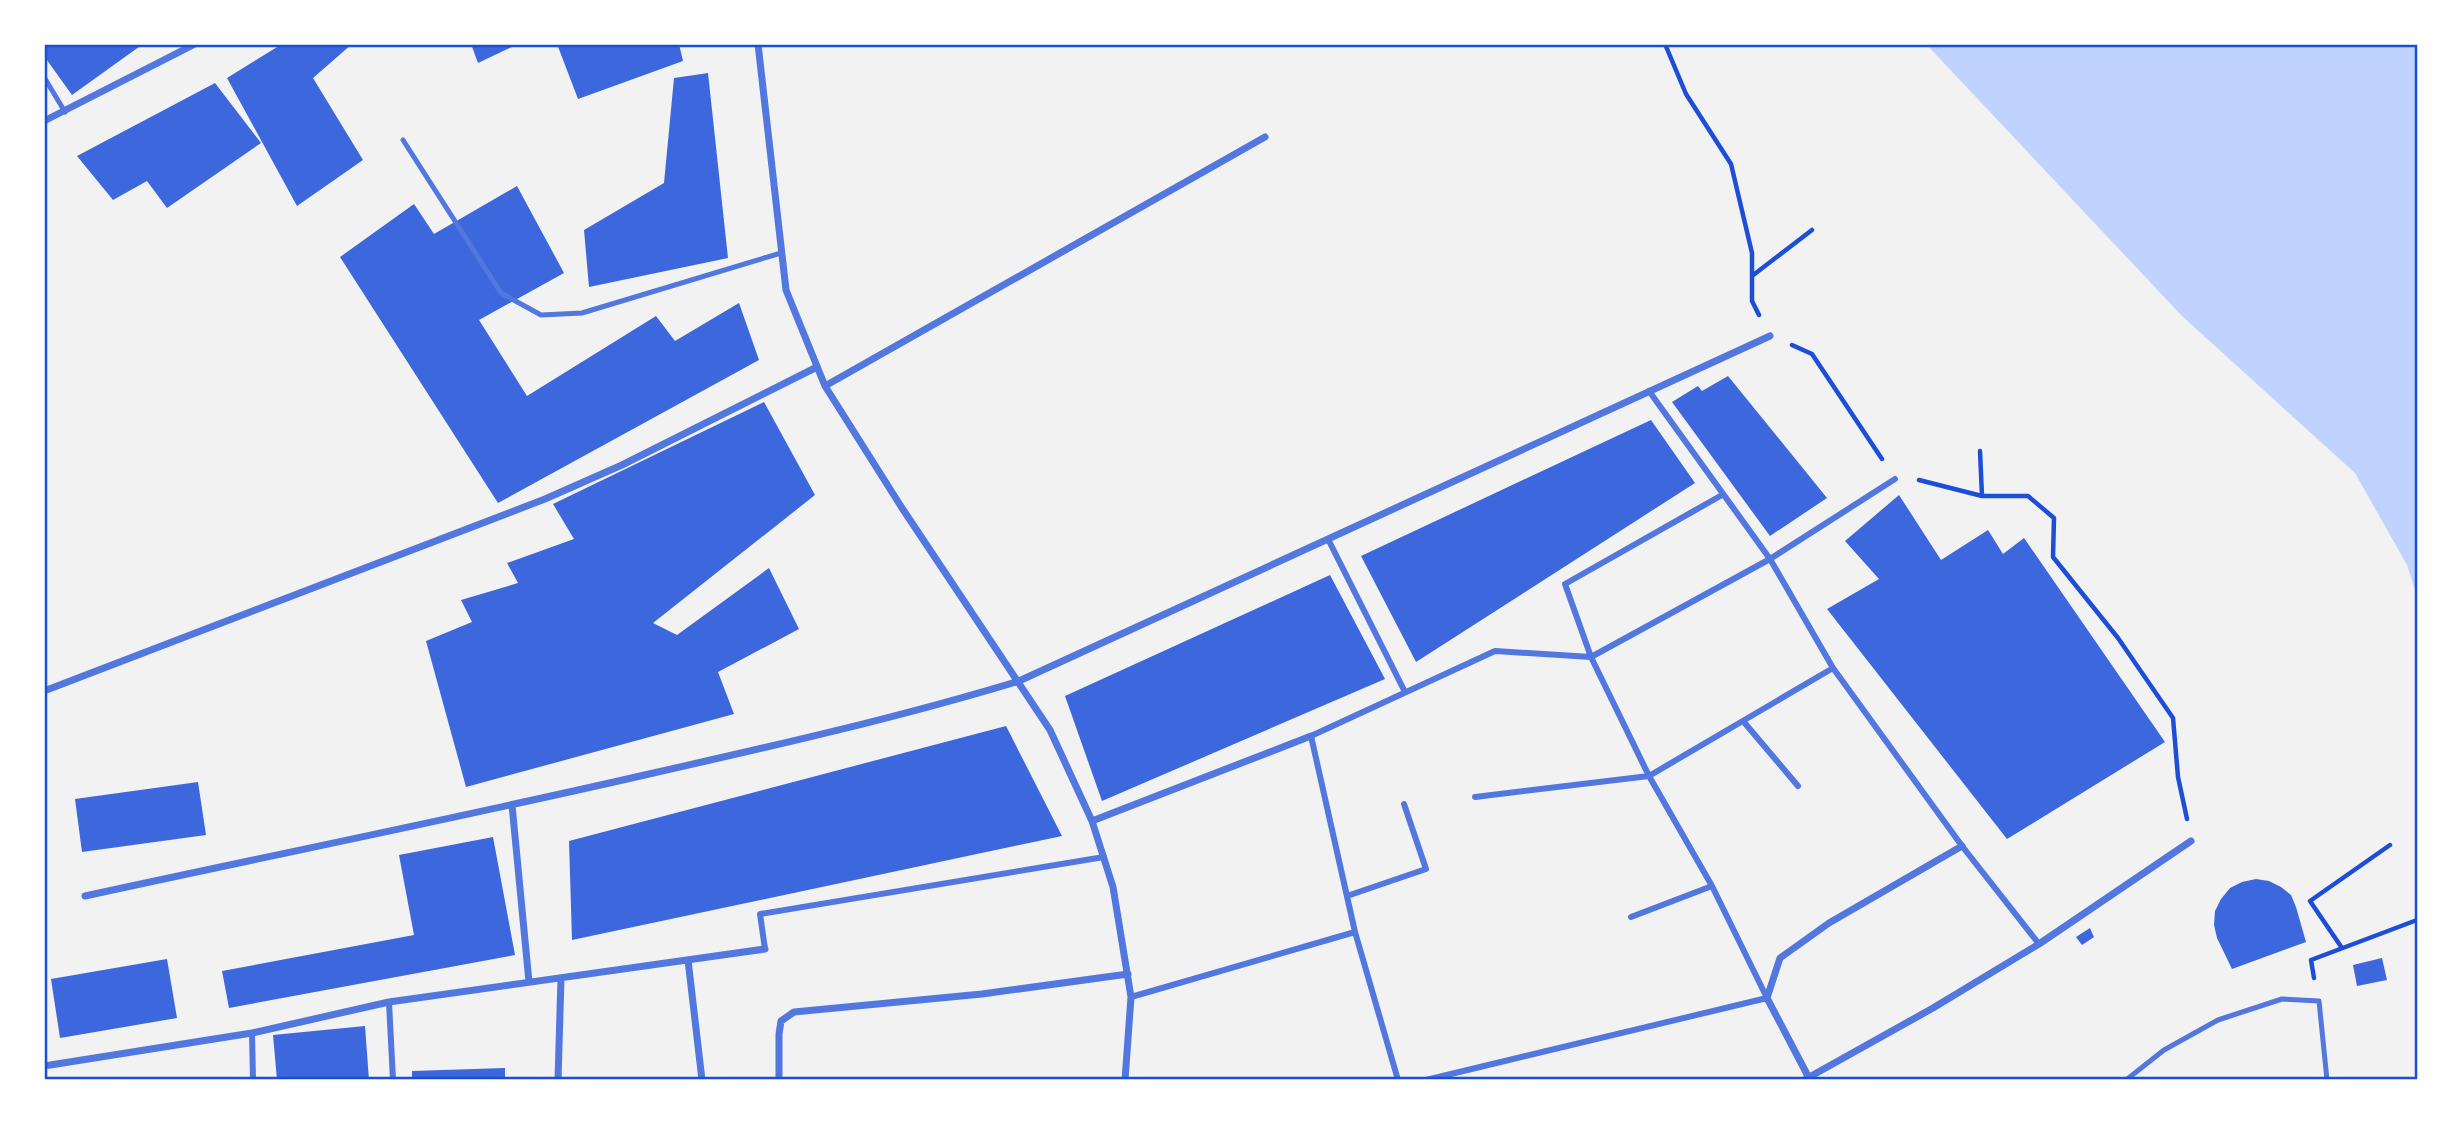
<svg xmlns="http://www.w3.org/2000/svg" width="2461" height="1124" font-family="Cabin,sans-serif">
	<style>
		.water { fill: #bfd3fe }
		.building { fill: #3d67dc }
		.lines { fill: none; stroke-linecap: round; stroke-linejoin: round }
		.path { stroke: #1d4ed8; stroke-width: 4.5 }
		.service { stroke: #5277de; stroke-width: 5 }
		.pedestrian { stroke: #5277de; stroke-width: 6 }
		.minor { stroke: #5277de; stroke-width: 7 }
		.neatline { fill: none; stroke: #1d4ed8; stroke-width: 2.5 }
	</style>
	<rect width="100%" height="100%" fill="#f2f2f2"/>
	<path class="water" d="M 1926,44 L 2417,44 L 2417,596 L 2407,565 L 2355,473 L 2182,316 Z"/>
	<path class="building" d="M 44,44 L 143,44 L 72,95 L 44,56 Z
		M 282,44 L 352,44 L 313,78 L 363,160 L 297,206 L 227,78 Z
		M 471,44 L 518,44 L 478,63 Z
		M 557,44 L 679,44 L 683,61 L 578,99 Z
		M 708,73 L 728,258 L 589,287 L 584,230 L 664,183 L 674,78 Z
		M 215,83 L 261,143 L 167,208 L 147,181 L 113,200 L 77,156 Z
		M 517,186 L 564,273 L 479,320 L 527,396 L 656,316 L 675,341 L 739,303 L 759,360 L 498,503 L 340,257 L 414,204 L 434,234 Z
		M 1728,376 L 1827,498 L 1770,536 L 1672,402 L 1698,386 L 1702,391 Z
		M 764,402 L 815,495 L 653,623 L 677,635 L 769,568 L 799,629 L 718,672 L 734,714 L 466,787 L 426,641 L 472,622 L 461,600 L 518,583 L 507,563 L 574,539 L 553,504 Z
		M 1651,420 L 1695,483 L 1416,662 L 1361,556 Z
		M 1899,495 L 1941,560 L 1988,530 L 2003,554 L 2024,538 L 2165,742 L 2007,839 L 1827,609 L 1879,579 L 1845,541 Z
		M 1330,575 L 1385,679 L 1102,801 L 1065,696 Z
		M 1006,726 L 1062,836 L 572,940 L 569,841 Z
		M 198,782 L 206,835 L 82,852 L 75,799 Z
		M 493,837 L 515,955 L 229,1008 L 222,971 L 414,935 L 399,855 Z
		M 2256,879 L 2269,881 L 2281,887 L 2291,895 L 2296,907 L 2306,942 L 2232,969 L 2217,938 L 2214,925 L 2215,911 L 2221,899 L 2230,888 L 2242,882 Z
		M 2090,928 L 2094,937 L 2082,945 L 2076,937 Z
		M 2382,958 L 2387,980 L 2357,986 L 2353,965 Z
		M 167,959 L 177,1018 L 60,1038 L 51,979 Z
		M 365,1026 L 369,1080 L 324,1079 L 277,1080 L 273,1035 Z
		M 505,1068 L 505,1080 L 412,1080 L 412,1071 Z"/>
	<g class="lines">
		<path class="path" d="M 1665,44 L 1686,94 L 1731,164 L 1752,253 L 1752,301 L 1759,315
			M 1752,276 L 1812,230
			M 1792,345 L 1812,354 L 1882,459
			M 1980,451 L 1982,496
			M 1919,480 L 1982,496 L 2028,496 L 2054,518 L 2053,557 L 2118,638 L 2173,718 L 2178,777 L 2187,819
			M 2342,948 L 2310,901 L 2390,845
			M 2314,978 L 2311,960 L 2417,920"/>
		<path class="service" d="M 44,77 L 65,112
			M 403,140 L 501,293 L 541,315 L 582,313 L 781,253
			M 2126,1080 L 2164,1050 L 2218,1020 L 2282,999 L 2319,1001 L 2327,1080"/>
		<path class="pedestrian" d="M 1649,391 L 1770,559 L 1833,668 L 1962,846 L 2039,944
			M 1328,539 L 1405,692
			M 1743,721 L 1798,786
			M 1475,797 L 1649,776 L 1833,668
			M 1347,896 L 1426,869 L 1404,804
			M 1631,917 L 1712,886
			M 765,949 L 760,914 L 1104,857
			M 1131,997 L 1355,932
			M 389,1002 L 393,1080
			M 252,1033 L 253,1080
			M 1398,1080 L 1355,932 L 1311,736 L 1495,651 L 1591,657 L 1770,559 L 1895,479
			M 1426,1080 L 1767,998 L 1712,886 L 1649,776 L 1591,657 L 1565,584 L 1722,495"/>
		<path class="minor" d="M 758,44 L 786,290 L 825,386 L 902,508 L 1050,730 L 1092,821 L 1113,887 L 1131,997 L 1125,1080
			M 44,121 L 195,44
			M 825,386 L 1265,137
			M 44,691 L 545,499 L 622,465 L 817,367
			M 512,805 L 529,982
			M 1092,821 L 1311,736
			M 85,896 C 273,855 462,817 649,774 C 773,746 897,718 1019,681 L 1770,336
			M 688,960 L 702,1080
			M 44,1066 L 252,1033 L 389,1002 L 765,949
			M 1809,1078 L 1767,998 L 1780,958 L 1829,923 L 1962,846
			M 558,1080 L 561,978
			M 779,1080 L 779,1034 L 781,1021 L 794,1012 L 982,994 L 1128,974
			M 1804,1080 L 1933,1008 L 2039,944 L 2191,841"/>
	</g>
	<rect width="2461" height="1124" fill="none" stroke="#ffffff" stroke-width="91"/>
	<rect x="46" y="46" width="2370" height="1032" class="neatline"/>
</svg>
